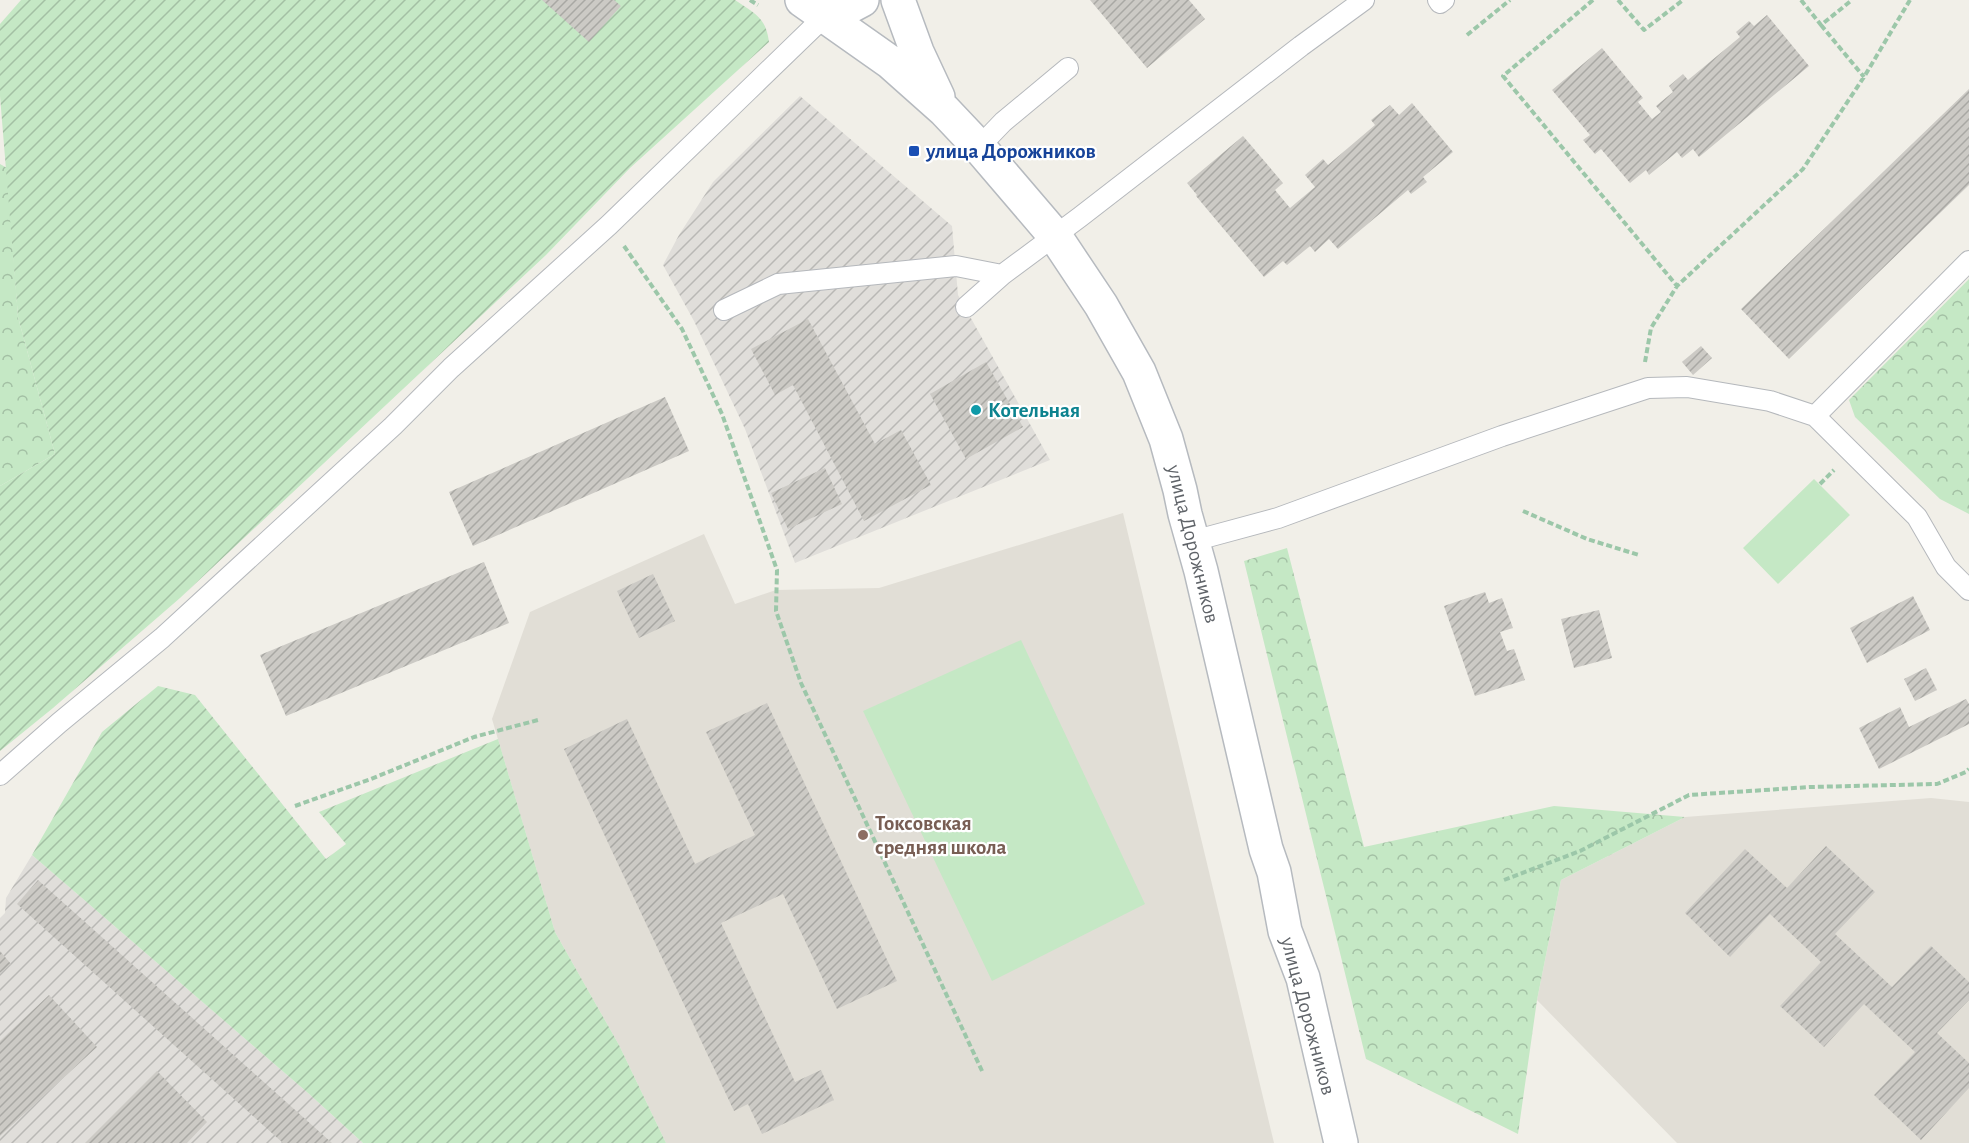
<svg xmlns="http://www.w3.org/2000/svg" width="1969" height="1143" font-family="'Alegreya Sans',sans-serif">
	<style>
		.industrial { fill: url(#industrial-furrows) }
		.education { fill: #e1ded6 }
		.forest { fill: url(#forest-crowns) }
		.park { fill: #c5e8c5 }
		.garden { fill: url(#garden-furrows) }
		.building { fill: url(#building-hatch) }
		.lines { fill: none; stroke-linecap: round; stroke-linejoin: round }
		.lane-casing { stroke: #b5b8bc; stroke-width: 22 }
		.secondary-casing { stroke: #b6babf; stroke-width: 36 }
		.path { stroke: #9cc7a9; stroke-width: 4; stroke-dasharray: 6 3; stroke-linecap: butt }
		.lane { stroke: #fff; stroke-width: 20 }
		.secondary { stroke: #fff; stroke-width: 33 }
		.transit-dot { fill: #1a4fb4; stroke: #fff; stroke-width: 2 }
		.culture-dot { fill: #0f9aa8; stroke: #fff; stroke-width: 2 }
		.education-dot { fill: #8d6e63; stroke: #fff; stroke-width: 2 }
		.labels { text-anchor: middle; dominant-baseline: central; stroke-width: 4.5; stroke-linejoin: round; paint-order: stroke }
		.transit-label { font-size: 21px; font-weight: bold; fill: #164399; stroke: #fff; text-anchor: start }
		.culture-label { font-size: 21px; font-weight: bold; fill: #0d838f; stroke: #fff; text-anchor: start }
		.street-label { font-size: 21px; fill: #5f6368; stroke: #fff }
		.education-label { font-size: 21px; font-weight: bold; fill: #785e54; stroke: #fff; text-anchor: start }
	</style>
	<defs>
		<pattern id="industrial-furrows" width="10" height="10" patternUnits="userSpaceOnUse" patternTransform="scale(1.5)"><rect width="10" height="10" fill="#e0deda"/><path d="M-1 1l2-2M0 10L10 0M9 11l2-2" fill="none" stroke="#b9b8b5"/></pattern>
		<pattern id="forest-crowns" width="20" height="18" patternUnits="userSpaceOnUse" patternTransform="scale(1.5)"><rect width="20" height="18" fill="#c5e8c5"/><path d="M2 6a3 3 0 1 1 6 0M12 15a3 3 0 1 1 6 0" fill="none" stroke="#a3c0a4"/></pattern>
		<pattern id="garden-furrows" width="10" height="10" patternUnits="userSpaceOnUse" patternTransform="scale(1.5)"><rect width="10" height="10" fill="#c5e8c5"/><path d="M-1 1l2-2M0 10L10 0M9 11l2-2" fill="none" stroke="#a3c0a4"/></pattern>
		<pattern id="building-hatch" width="6" height="6" patternUnits="userSpaceOnUse" patternTransform="scale(1.5)"><rect width="6" height="6" fill="#cccac5"/><path d="M-1 1l2-2M0 6l6-6M5 7l2-2" fill="none" stroke="#a9a8a4"/></pattern>
	</defs>
	<rect width="100%" height="100%" fill="#f1efe8"/>
	<path class="industrial" d="M 800,96 L 952,226 L 958,295 L 1050,460 L 795,563 L 745,429 L 694,321 L 663,265 L 679,235 L 713,182 Z
		M 32,855 L 308,1093 L 363,1143 L 0,1143 L 0,918 L 5,913 L 6,898 Z"/>
	<path class="education" d="M 1123,513 L 1274,1143 L 666,1143 L 619,1045 L 555,932 L 492,719 L 530,612 L 704,534 L 735,604 L 776,590 L 879,588 Z
		M 1931,798 L 1969,802 L 1969,1143 L 1677,1143 L 1537,1000 L 1561,880 L 1685,817 Z"/>
	<path class="forest" d="M 0,164 L 7,168 L 18,317 L 55,454 L 0,486 Z
		M 1969,279 L 1969,514 L 1940,499 L 1855,417 L 1849,400 Z
		M 1287,548 L 1364,847 L 1554,806 L 1685,817 L 1561,880 L 1537,1000 L 1518,1134 L 1366,1059 L 1244,561 Z"/>
	<path class="park" d="M 1814,479 L 1850,515 L 1778,584 L 1743,548 Z
		M 1021,640 L 1145,904 L 992,981 L 863,711 Z"/>
	<path class="garden" d="M 21,0 L 735,0 C 754,13 766,17 769,42 L 630,168 L 546,255 L 180,598 L 53,708 L 0,751 L 0,486 L 55,454 L 18,317 L 0,96 L 0,24 Z
		M 158,686 L 195,695 L 326,859 L 346,844 L 319,812 L 498,739 L 555,932 L 619,1045 L 666,1143 L 363,1143 L 308,1093 L 32,855 L 102,732 Z"/>
	<path class="building" d="M 542,0 L 614,0 L 621,6 L 589,42 Z
		M 1090,0 L 1189,0 L 1205,19 L 1147,68 Z
		M 1767,15 L 1809,66 L 1699,157 L 1693,149 L 1682,158 L 1677,152 L 1649,175 L 1646,170 L 1630,183 L 1601,149 L 1595,154 L 1583,140 L 1590,135 L 1552,90 L 1602,48 L 1643,98 L 1638,102 L 1652,119 L 1661,112 L 1656,106 L 1673,92 L 1669,86 L 1683,74 L 1688,80 L 1740,37 L 1736,32 L 1749,21 L 1754,26 Z
		M 1969,89 L 1969,185 L 1789,359 L 1741,309 Z
		M 1412,103 L 1453,152 L 1423,177 L 1427,182 L 1411,194 L 1408,190 L 1338,249 L 1329,239 L 1315,252 L 1310,246 L 1287,265 L 1283,261 L 1264,277 L 1196,196 L 1197,195 L 1187,183 L 1243,136 L 1283,183 L 1275,190 L 1290,208 L 1315,187 L 1305,175 L 1323,159 L 1328,165 L 1375,125 L 1371,120 L 1390,105 L 1399,115 Z
		M 808,319 L 875,444 L 901,430 L 931,485 L 864,521 L 793,385 L 775,395 L 751,349 Z
		M 1701,346 L 1712,358 L 1693,375 L 1682,362 Z
		M 986,362 L 1023,427 L 966,459 L 930,394 Z
		M 665,397 L 689,451 L 473,546 L 449,492 Z
		M 825,468 L 842,504 L 788,529 L 771,493 Z
		M 484,562 L 509,623 L 286,716 L 260,655 Z
		M 653,574 L 675,621 L 639,638 L 617,591 Z
		M 1485,592 L 1489,603 L 1502,598 L 1513,628 L 1500,632 L 1507,651 L 1514,649 L 1525,680 L 1475,696 L 1444,606 Z
		M 1913,596 L 1930,630 L 1867,663 L 1850,628 Z
		M 1599,610 L 1612,658 L 1574,668 L 1561,619 Z
		M 1926,668 L 1937,690 L 1915,701 L 1904,679 Z
		M 1966,699 L 1969,704 L 1969,724 L 1879,769 L 1859,728 L 1900,707 L 1909,727 Z
		M 767,703 L 897,981 L 837,1009 L 783,894 L 721,923 L 795,1082 L 821,1070 L 834,1100 L 762,1134 L 748,1104 L 734,1111 L 564,749 L 627,719 L 695,864 L 755,835 L 706,732 Z
		M 1826,846 L 1875,892 L 1835,934 L 1892,987 L 1931,946 L 1969,982 L 1969,1000 L 1937,1033 L 1969,1063 L 1969,1088 L 1921,1140 L 1874,1095 L 1915,1052 L 1864,1004 L 1824,1047 L 1780,1006 L 1821,962 L 1770,914 L 1730,957 L 1685,913 L 1745,849 L 1787,888 Z
		M 38,880 L 332,1143 L 283,1143 L 17,904 Z
		M 0,951 L 11,964 L 0,973 Z
		M 49,995 L 97,1047 L 0,1136 L 0,1041 Z
		M 157,1071 L 207,1122 L 187,1143 L 85,1143 Z"/>
	<g class="lines">
		<g class="lane-casing">
			<path id="lane" d="M 1438,0 L 1440,3 L 1444,0
				M 979,147 L 1003,122 L 1068,68
				M 966,307 L 1002,275 L 1080,217 L 1301,46 L 1364,0
				M 724,310 L 778,284 L 956,266 L 1002,275
				M 1815,416 L 1969,261
				M 1193,541 L 1278,518 L 1502,436 L 1648,388 L 1687,387 L 1770,401 L 1815,416 L 1917,517 L 1946,567 L 1969,590
				M 0,775 L 59,723 L 162,638 L 393,426 L 451,368 L 609,225 L 826,15"/>
		</g>
		<g class="secondary-casing">
			<path id="secondary" d="M 802,0 L 890,62 L 944,110 L 979,147 L 1055,236 L 1101,305 L 1139,372 L 1166,439 L 1180,490 L 1185,514 L 1201,571 L 1266,849 L 1274,872 L 1285,931 L 1303,978 L 1341,1143
				M 898,0 L 917,52 L 938,97
				M 826,15 L 847,8 L 862,0"/>
		</g>
		<path class="path" d="M 750,0 L 758,5
			M 1593,0 L 1503,76 L 1677,286
			M 1618,0 L 1644,30 L 1683,0
			M 1801,0 L 1821,25 L 1852,0
			M 1821,25 L 1864,77
			M 1467,35 L 1510,0
			M 624,246 L 682,329 L 722,414 L 777,570 L 776,611 L 801,683 L 983,1073
			M 1645,362 L 1651,328 L 1677,286 L 1803,169 L 1864,77 L 1910,0
			M 1820,484 L 1834,470
			M 1523,511 L 1587,539 L 1639,555
			M 295,806 L 371,779 L 474,737 L 538,720
			M 1504,880 L 1580,851 L 1689,795 L 1810,787 L 1937,784 L 1966,772 L 1969,769"/>
		<use href="#lane" class="lane"/>
		<use href="#secondary" class="secondary"/>
	</g>
	<rect class="transit-dot" x="908" y="145" width="12" height="12" rx="3"/>
	<circle class="culture-dot" cx="976" cy="410" r="6"/>
	<circle class="education-dot" cx="863" cy="835" r="6"/>
	<g class="labels">
		<g class="transit-label">
			<text x="926" y="151">улица Дорожников</text>
		</g>
		<g class="culture-label">
			<text x="988" y="410">Котельная</text>
		</g>
		<g class="street-label">
			<text transform="translate(1193 544) rotate(76)">улица Дорожников</text>
			<text transform="translate(1308 1016) rotate(75)">улица Дорожников</text>
		</g>
		<g class="education-label">
			<text x="875" y="823">Токсовская<tspan x="875" dy="24">средняя школа</tspan></text>
		</g>
	</g>
</svg>
